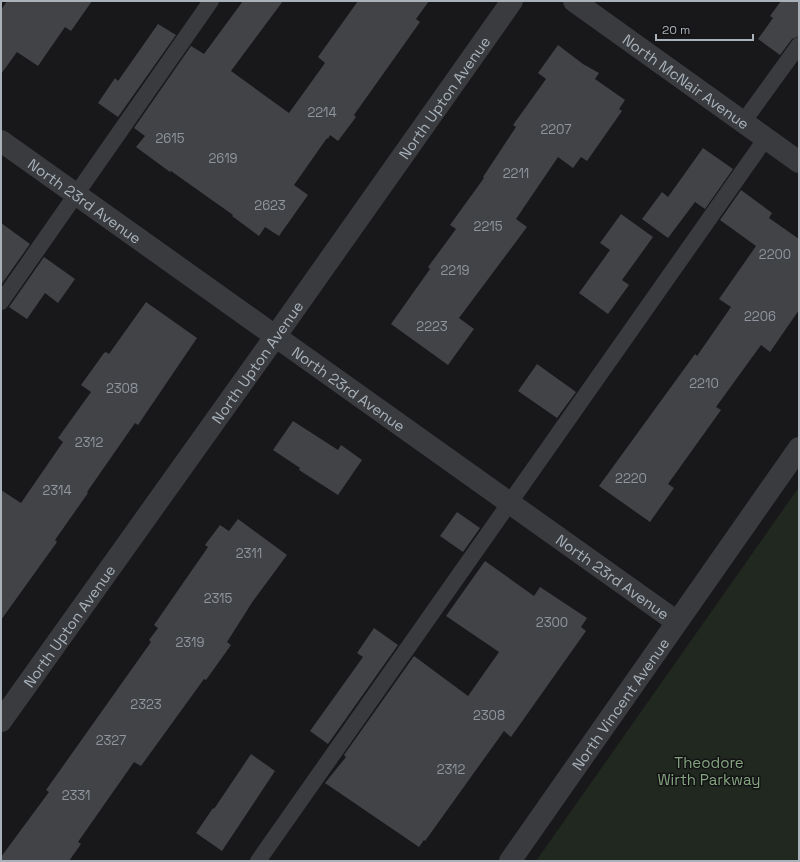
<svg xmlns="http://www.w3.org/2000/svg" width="800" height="862" font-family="'Space Grotesk',sans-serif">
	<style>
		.green { fill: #20281f }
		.building { fill: #424347 }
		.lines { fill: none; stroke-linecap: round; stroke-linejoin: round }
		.service { stroke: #393b3f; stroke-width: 16 }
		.minor { stroke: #393b3f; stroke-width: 22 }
		.labels { text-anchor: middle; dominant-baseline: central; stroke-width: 3; stroke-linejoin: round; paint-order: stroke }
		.number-label { font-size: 13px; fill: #8f969d }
		.street-label { font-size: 15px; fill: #a9b2ba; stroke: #131315 }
		.park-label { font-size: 15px; fill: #85a680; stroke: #131315 }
	</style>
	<rect width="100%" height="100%" fill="#18181a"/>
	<path class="green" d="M 799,487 L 799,861 L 536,861 Z"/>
	<path class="building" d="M 7,1 L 92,1 L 71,31 L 65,27 L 38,66 L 17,52 L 1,74 L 1,10 Z
		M 243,1 L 283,1 L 231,71 L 289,113 L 325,63 L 318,57 L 358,1 L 429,1 L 416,19 L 420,22 L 354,115 L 356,117 L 338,141 L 330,135 L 328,139 L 327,138 L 294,185 L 308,195 L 279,236 L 265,227 L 259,236 L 232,216 L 233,215 L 171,171 L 170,172 L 136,147 L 145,136 L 134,128 L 191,46 L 204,54 Z
		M 781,1 L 799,1 L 799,36 L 792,39 L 780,55 L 758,39 L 773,18 L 770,16 Z
		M 158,24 L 176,35 L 118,117 L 98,103 L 115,78 L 118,81 Z
		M 558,45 L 583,64 L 599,73 L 595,79 L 625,100 L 619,109 L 622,111 L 587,161 L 581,157 L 573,168 L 558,157 L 516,219 L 527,227 L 459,318 L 474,329 L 448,365 L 391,324 L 430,269 L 428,267 L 456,229 L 450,225 L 484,178 L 483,177 L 516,127 L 513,125 L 546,79 L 538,73 Z
		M 703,148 L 733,169 L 705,209 L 695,202 L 668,238 L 642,219 L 662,192 L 668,197 Z
		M 741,190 L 772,213 L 769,218 L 799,239 L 799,310 L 770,352 L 761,345 L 716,407 L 721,410 L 668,484 L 674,488 L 650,522 L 599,486 L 695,354 L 697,356 L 731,307 L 719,299 L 756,246 L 720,220 Z
		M 621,214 L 653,237 L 622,280 L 629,285 L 608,314 L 579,293 L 610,250 L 600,243 Z
		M 1,223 L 30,244 L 1,285 Z
		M 44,257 L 75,279 L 58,303 L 45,293 L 27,319 L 9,307 Z
		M 146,302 L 197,338 L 138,425 L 135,423 L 87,492 L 88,493 L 55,540 L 57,542 L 1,620 L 1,490 L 21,503 L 63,442 L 58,438 L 91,392 L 81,385 L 104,353 L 106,352 L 109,354 Z
		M 537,364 L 576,392 L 557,418 L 518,391 Z
		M 293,421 L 338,450 L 341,445 L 362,460 L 338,495 L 299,470 L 300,468 L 273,450 Z
		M 457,512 L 480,528 L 463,552 L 440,536 Z
		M 238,519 L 287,555 L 253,601 L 227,642 L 231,645 L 206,680 L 204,679 L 141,766 L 134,762 L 78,842 L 81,844 L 69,861 L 1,861 L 1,857 L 49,792 L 46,790 L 151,642 L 149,640 L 158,628 L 154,625 L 208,547 L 205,545 L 220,525 L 229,531 Z
		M 485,561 L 534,596 L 540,587 L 587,618 L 581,627 L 586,631 L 511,737 L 504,731 L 425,841 L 424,840 L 419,847 L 325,783 L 346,757 L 344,755 L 414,656 L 468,696 L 499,652 L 446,616 Z
		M 374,628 L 398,645 L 328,744 L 310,731 L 363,657 L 357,653 Z
		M 251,754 L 275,771 L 222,851 L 196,833 L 213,808 L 214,809 Z"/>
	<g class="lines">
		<path class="service" d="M 744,121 L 799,45
			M 1,302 L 211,1
			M 258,861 L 766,138"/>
		<g class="minor">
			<path id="s1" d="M 574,1 L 799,162"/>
			<path id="s2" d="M 1,141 L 677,622"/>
			<path id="s3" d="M 1,721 L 260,358 L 512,1"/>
			<path id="s4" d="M 510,861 L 799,448"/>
		</g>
	</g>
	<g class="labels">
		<g class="number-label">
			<text x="322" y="112">2214</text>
			<text x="556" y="129">2207</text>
			<text x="170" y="138">2615</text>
			<text x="223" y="158">2619</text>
			<text x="516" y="173">2211</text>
			<text x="270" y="205">2623</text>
			<text x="488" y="226">2215</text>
			<text x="775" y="254">2200</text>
			<text x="455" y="270">2219</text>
			<text x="760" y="316">2206</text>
			<text x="432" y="326">2223</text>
			<text x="704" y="383">2210</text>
			<text x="122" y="388">2308</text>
			<text x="89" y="442">2312</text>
			<text x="631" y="478">2220</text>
			<text x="57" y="490">2314</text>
			<text x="249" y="553">2311</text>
			<text x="218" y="598">2315</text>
			<text x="552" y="622">2300</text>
			<text x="190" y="642">2319</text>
			<text x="146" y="704">2323</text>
			<text x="489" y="715">2308</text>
			<text x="111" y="740">2327</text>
			<text x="451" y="769">2312</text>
			<text x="76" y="795">2331</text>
		</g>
		<g class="street-label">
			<text stroke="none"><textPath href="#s1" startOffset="138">North McNair Avenue</textPath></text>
			<text stroke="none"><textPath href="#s3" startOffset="765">North Upton Avenue</textPath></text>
			<text stroke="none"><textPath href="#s2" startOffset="103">North 23rd Avenue</textPath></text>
			<text stroke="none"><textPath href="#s3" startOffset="441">North Upton Avenue</textPath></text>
			<text stroke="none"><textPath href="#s2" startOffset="427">North 23rd Avenue</textPath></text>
			<text stroke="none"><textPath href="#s2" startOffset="751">North 23rd Avenue</textPath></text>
			<text stroke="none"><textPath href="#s3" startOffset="117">North Upton Avenue</textPath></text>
			<text stroke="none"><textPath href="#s4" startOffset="192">North Vincent Avenue</textPath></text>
		</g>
		<g class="park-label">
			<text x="709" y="762">Theodore<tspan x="709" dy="17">Wirth Parkway</tspan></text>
		</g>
	</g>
	<rect width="800" height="862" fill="none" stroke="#a9b2ba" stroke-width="4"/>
	<path d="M656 34v6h97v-6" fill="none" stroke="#a9b2ba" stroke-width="2"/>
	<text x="662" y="34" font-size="12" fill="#a9b2ba" stroke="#131315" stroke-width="3" paint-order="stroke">20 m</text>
</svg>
